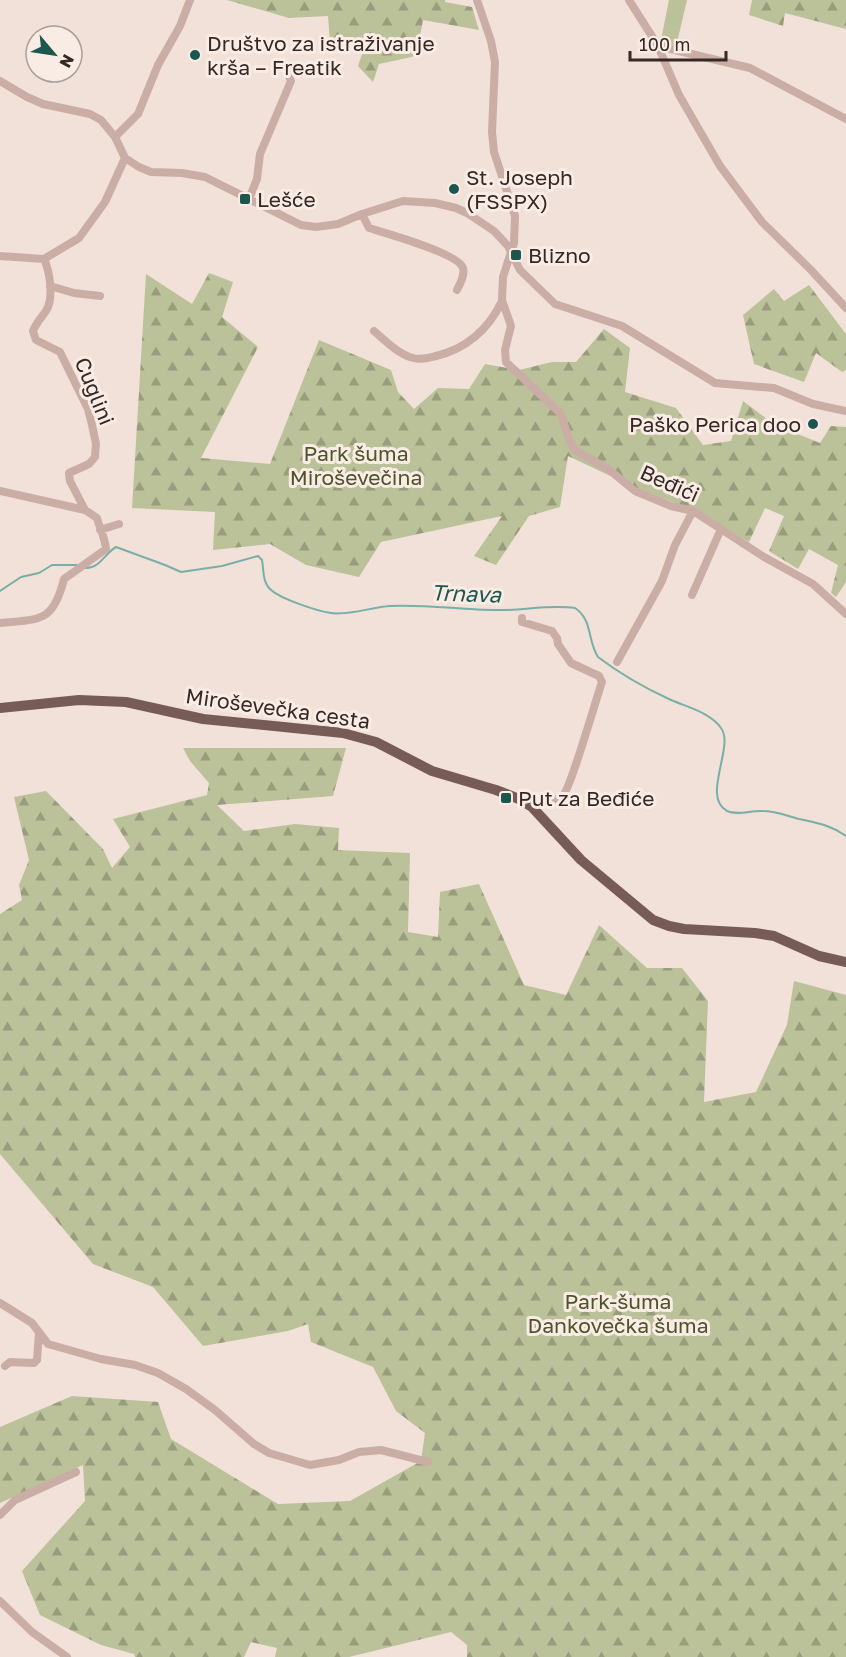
<svg xmlns="http://www.w3.org/2000/svg" width="846" height="1657" font-family="'Golos Text',sans-serif">
	<style>
		.green { fill: #bbc199 }
		.forest { fill: url(#forest-firs) }
		.lines { fill: none; stroke-linecap: round; stroke-linejoin: round }
		.stream { stroke: #78afa6; stroke-width: 2 }
		.minor { stroke: #caaea5; stroke-width: 8 }
		.major { stroke: #775b57; stroke-width: 10 }
		.poi-dot { fill: #1c574f; stroke: #f9ece5; stroke-width: 2 }
		.labels { text-anchor: middle; dominant-baseline: central; stroke-width: 6; stroke-linejoin: round; paint-order: stroke }
		.poi-label { font-size: 21px; fill: #352826; stroke: #f9ece5; text-anchor: start }
		.street-label { font-size: 21px; fill: #352826; stroke: #f9ece5 }
		.park-label { font-size: 21px; fill: #4d542a; stroke: #f9ece5 }
		.water-label { font-size: 22px; font-style: italic; fill: #1c574f; stroke: #f9ece5 }
	</style>
	<defs>
		<pattern id="forest-firs" width="22" height="20" patternUnits="userSpaceOnUse" patternTransform="scale(1.5)"><rect width="22" height="20" fill="#bbc199"/><path d="M5 1l3.5 6h-7zM16 11l3.5 6h-7z" fill="#999d7d"/></pattern>
	</defs>
	<rect width="100%" height="100%" fill="#f2e1d9"/>
	<path class="green" d="M 669,0 L 687,0 L 676,47 L 658,41 L 661,40 Z"/>
	<path class="forest" d="M 227,0 L 445,0 L 445,2 L 472,7 L 479,30 L 423,20 L 416,56 L 379,64 L 373,82 L 358,66 L 362,54 L 330,43 L 328,16 L 289,18 Z
		M 752,0 L 846,0 L 846,29 L 785,13 L 783,26 L 749,15 Z
		M 209,273 L 233,282 L 222,317 L 258,347 L 201,458 L 270,464 L 319,340 L 391,370 L 398,392 L 414,409 L 438,388 L 469,389 L 485,364 L 519,370 L 552,362 L 576,362 L 604,329 L 630,348 L 625,392 L 676,408 L 703,445 L 731,441 L 743,401 L 775,425 L 820,443 L 831,426 L 846,427 L 846,582 L 836,597 L 831,593 L 838,565 L 809,549 L 798,569 L 769,551 L 784,516 L 765,508 L 749,542 L 691,509 L 636,488 L 568,456 L 560,507 L 529,516 L 496,565 L 474,556 L 502,516 L 381,542 L 359,577 L 306,565 L 270,544 L 213,550 L 215,512 L 132,508 L 146,274 L 192,304 Z
		M 809,285 L 846,334 L 846,370 L 842,372 L 816,353 L 804,382 L 754,364 L 743,315 L 774,289 L 784,301 Z
		M 183,748 L 346,748 L 333,796 L 217,805 L 244,831 L 295,824 L 339,828 L 338,850 L 410,853 L 408,932 L 438,937 L 440,892 L 479,884 L 524,985 L 566,995 L 599,925 L 647,968 L 682,968 L 708,1001 L 704,1102 L 756,1092 L 787,1025 L 794,981 L 846,995 L 846,1657 L 467,1657 L 467,1645 L 451,1632 L 349,1657 L 275,1657 L 277,1648 L 251,1642 L 244,1657 L 135,1657 L 134,1654 L 101,1645 L 40,1615 L 22,1571 L 85,1501 L 83,1465 L 0,1503 L 0,1427 L 72,1396 L 158,1402 L 171,1439 L 278,1504 L 350,1501 L 421,1461 L 425,1433 L 396,1411 L 373,1367 L 311,1342 L 308,1324 L 288,1331 L 203,1346 L 153,1287 L 93,1264 L 0,1154 L 0,914 L 22,900 L 19,885 L 29,860 L 14,797 L 46,791 L 103,849 L 112,868 L 130,847 L 113,819 L 207,795 L 209,783 L 190,761 Z"/>
	<g class="lines">
		<path class="stream" d="M 86,568 C 100,568 105,553 116,547 L 165,565 L 181,572 L 222,566 L 258,556 L 262,560 C 264,570 262,582 271,590 C 281,599 317,611 331,613 C 348,616 372,607 390,606 C 426,604 461,610 496,610 C 522,611 549,604 575,608 C 593,620 587,640 598,657 C 619,673 645,688 669,699 C 686,707 710,712 721,728 C 735,746 701,797 727,811 C 737,816 752,810 763,811 C 776,811 787,816 799,819 C 817,823 831,825 846,836
			M 0,591 L 21,577 L 39,573 L 52,565 L 77,565"/>
		<path class="minor" d="M 477,0 L 491,41 L 495,62 L 492,132 L 494,152 L 515,216 L 514,243 L 503,277 L 502,300 L 511,326 L 505,350 L 506,362 L 561,414 L 569,440 L 575,450 L 608,469 L 635,491 L 671,506 L 693,511 L 764,557 L 813,584 L 846,614
			M 629,0 L 658,46 L 679,95 L 720,166 L 762,222 L 810,269 L 846,308
			M 658,46 L 750,68 L 846,119
			M 0,81 L 27,97 L 43,104 L 90,114 L 101,120 L 115,137 L 125,158 L 139,167 L 151,172 L 182,173 L 205,177 L 301,225 L 316,227 L 338,224 L 362,214 L 403,201 L 435,203 L 456,208 L 467,213 L 494,231 L 508,246 L 520,270 L 555,304 L 622,326 L 715,383 L 774,388 L 813,404 L 846,411
			M 115,137 L 138,114 L 158,65 L 180,26 L 190,0
			M 249,199 L 257,179 L 260,154 L 291,81 L 288,74
			M 362,214 L 369,228 C 385,233 458,253 463,268 C 465,275 460,284 457,290
			M 0,256 L 44,259 L 79,238 L 105,202 L 125,158
			M 44,259 C 50,272 54,298 46,311 C 41,318 36,323 33,331 L 36,340 L 60,352 L 88,409 L 92,425 L 96,444 L 95,457 L 89,464 L 69,473 L 70,481 L 85,510
			M 50,286 L 74,293 L 100,296
			M 374,331 C 386,341 398,354 413,358 C 421,360 428,358 436,356 C 466,349 489,329 502,301
			M 0,491 L 85,510 L 97,518 C 100,529 105,538 106,549 L 64,579 C 53,623 40,619 0,623
			M 100,530 L 119,524
			M 692,595 L 721,529
			M 522,618 L 522,622 L 552,631 L 557,638 L 558,644 L 571,663 L 599,676 L 602,682 C 596,699 570,791 562,797 C 556,801 543,799 532,807
			M 617,662 L 662,581 L 675,545 L 693,511
			M 0,1303 L 32,1323 L 48,1344 L 101,1359 L 135,1365 L 158,1373 L 186,1389 L 215,1410 L 254,1444 L 269,1453 L 310,1465 L 339,1460 L 359,1452 L 381,1450 L 428,1462
			M 5,1366 L 10,1362 L 34,1363 L 37,1360 L 39,1333
			M 0,1515 L 15,1500 L 76,1472
			M 0,1601 L 32,1632 L 67,1657"/>
		<path class="major" d="M 0,708 L 79,700 L 126,702 L 203,719 L 343,733 L 376,742 L 432,771 L 496,790 L 519,799 L 532,807 L 581,860 L 653,920 L 669,926 L 684,929 L 755,933 L 774,936 L 819,956 L 846,962"/>
	</g>
	<g class="poi-dot">
		<circle cx="195" cy="55" r="6"/>
		<circle cx="454" cy="189" r="6"/>
		<rect x="239" y="193" width="12" height="12" rx="3"/>
		<rect x="510" y="249" width="12" height="12" rx="3"/>
		<circle cx="813" cy="424" r="6"/>
		<rect x="500" y="792" width="12" height="12" rx="3"/>
	</g>
	<g class="labels">
		<g class="poi-label">
			<text x="207" y="43">Društvo za istraživanje<tspan x="207" dy="24">krša – Freatik</tspan></text>
			<text x="466" y="177">St. Joseph<tspan x="466" dy="24">(FSSPX)</tspan></text>
			<text x="257" y="199">Lešće</text>
			<text x="528" y="255">Blizno</text>
			<text x="801" y="424" text-anchor="end">Paško Perica doo</text>
			<text x="518" y="798">Put za Beđiće</text>
		</g>
		<g class="street-label">
			<text transform="translate(95 391) rotate(68)">Cuglini</text>
			<text transform="translate(670 483) rotate(24)">Beđići</text>
			<text transform="translate(278 708) rotate(8)">Miroševečka cesta</text>
		</g>
		<g class="park-label">
			<text x="356" y="453">Park šuma<tspan x="356" dy="24">Miroševečina</tspan></text>
			<text x="618" y="1301">Park-šuma<tspan x="618" dy="24">Dankovečka šuma</tspan></text>
		</g>
		<g class="water-label">
			<text transform="translate(466 593) rotate(2)">Trnava</text>
		</g>
	</g>
	<g transform="translate(54 54) rotate(119)"><circle r="28" fill="#f9ece5" stroke="#ab9e99" stroke-width="1.5"/>
	<path d="M0-4.5L10 22L0 15L-10 22Z" fill="#1c574f"/>
	<text y="-9" font-size="16" font-weight="bold" text-anchor="middle" fill="#352826">N</text>
	</g>
	<path d="M630 51v9h96v-9" fill="none" stroke="#352826" stroke-width="3"/>
	<text x="639" y="51" font-size="18" fill="#352826" stroke="#f9ece5" stroke-width="4.5" paint-order="stroke">100 m</text>
</svg>
